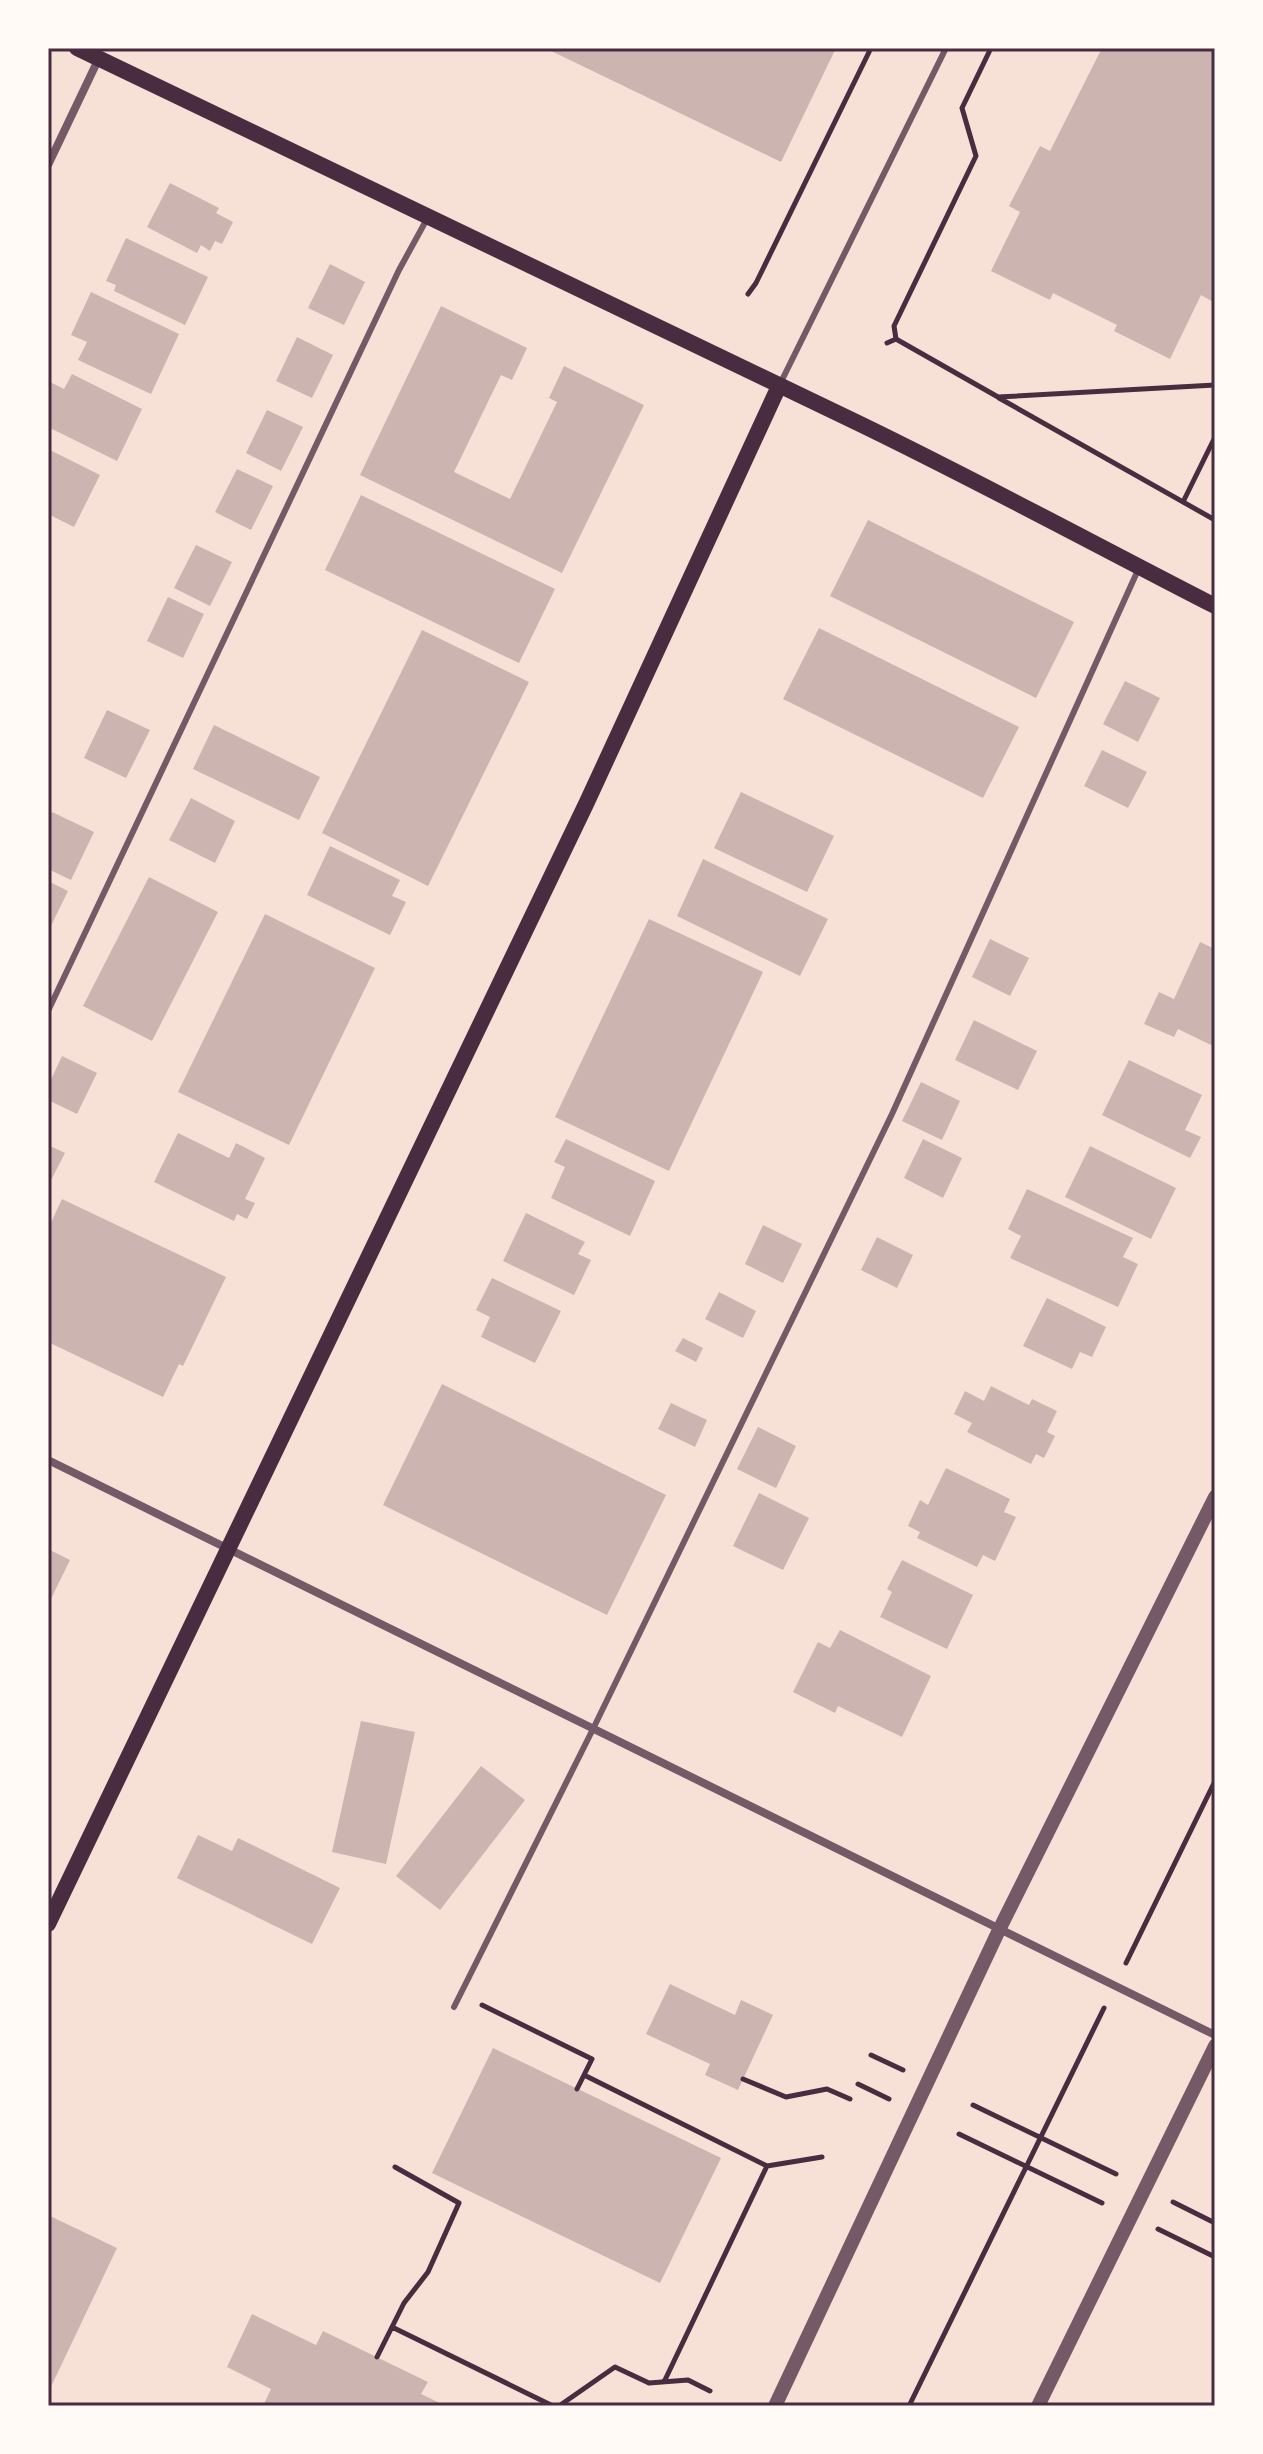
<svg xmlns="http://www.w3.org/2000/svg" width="1263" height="2454" font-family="Cabin,sans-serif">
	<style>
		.building { fill: #ccb4b1 }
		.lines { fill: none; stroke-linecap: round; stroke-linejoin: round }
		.path { stroke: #4a2c40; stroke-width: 5 }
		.service { stroke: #755966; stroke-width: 6 }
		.minor { stroke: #755966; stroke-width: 8 }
		.tertiary { stroke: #755966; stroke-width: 14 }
		.secondary { stroke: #4a2c40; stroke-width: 16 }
		.neatline { fill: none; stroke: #4a2c40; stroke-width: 3 }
	</style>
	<rect width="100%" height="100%" fill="#f7e1d7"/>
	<path class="building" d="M 545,48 L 836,48 L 781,162 Z
		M 1102,48 L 1215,48 L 1215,303 L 1201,295 L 1170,359 L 1114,331 L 1117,325 L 1053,293 L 1050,300 L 991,271 L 1020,212 L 1009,206 L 1040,146 L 1050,151 Z
		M 170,183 L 219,208 L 216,213 L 233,222 L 222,244 L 215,241 L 210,251 L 201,245 L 197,253 L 147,227 Z
		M 126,238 L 208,277 L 185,325 L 114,291 L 116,285 L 106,281 Z
		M 330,264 L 365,282 L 344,325 L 308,308 Z
		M 91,292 L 179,334 L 151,394 L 78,360 L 87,342 L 71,335 Z
		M 441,306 L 527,348 L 512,380 L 501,375 L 454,472 L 510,499 L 557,402 L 549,398 L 564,366 L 644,405 L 562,573 L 360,475 Z
		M 297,337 L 333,355 L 312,398 L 276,381 Z
		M 72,374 L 142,409 L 117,461 L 48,427 L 48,386 L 50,382 L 64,389 Z
		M 267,410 L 303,427 L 281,471 L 246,453 Z
		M 48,449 L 100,475 L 74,527 L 48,514 Z
		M 237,469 L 273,486 L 251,530 L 215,512 Z
		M 361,495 L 555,589 L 519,663 L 325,570 Z
		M 868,520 L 1074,622 L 1036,698 L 830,596 Z
		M 196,545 L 232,562 L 210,606 L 174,588 Z
		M 168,597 L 204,614 L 183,658 L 147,641 Z
		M 819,628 L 1019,727 L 983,798 L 783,699 Z
		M 422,630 L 529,682 L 428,886 L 322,833 Z
		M 1125,681 L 1160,698 L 1138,742 L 1103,724 Z
		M 107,710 L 150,730 L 126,778 L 84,758 Z
		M 214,725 L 320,777 L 299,820 L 193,769 Z
		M 1102,750 L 1147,772 L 1128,808 L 1084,786 Z
		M 741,792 L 834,836 L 807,892 L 714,848 Z
		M 191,798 L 235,821 L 215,863 L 169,840 Z
		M 52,812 L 94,832 L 71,880 L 48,869 L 48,819 Z
		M 330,846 L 400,880 L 392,896 L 406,902 L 390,935 L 307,895 Z
		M 703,859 L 828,919 L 800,976 L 677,916 Z
		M 149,877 L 218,912 L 152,1041 L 83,1006 Z
		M 48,881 L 68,891 L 48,932 Z
		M 265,914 L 375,968 L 289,1145 L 178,1092 Z
		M 649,919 L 763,972 L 669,1171 L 555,1117 Z
		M 990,939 L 1029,958 L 1010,996 L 972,977 Z
		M 1200,942 L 1215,949 L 1215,1047 L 1178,1029 L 1174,1037 L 1144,1024 L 1159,992 L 1174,999 Z
		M 974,1020 L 1037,1051 L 1018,1090 L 955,1060 Z
		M 62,1056 L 97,1073 L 77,1114 L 48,1100 L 48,1086 Z
		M 1129,1060 L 1202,1095 L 1185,1130 L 1201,1137 L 1190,1158 L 1102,1115 Z
		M 921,1082 L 960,1101 L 942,1140 L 902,1121 Z
		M 178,1133 L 229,1158 L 236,1143 L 265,1158 L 245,1199 L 255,1203 L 247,1219 L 237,1214 L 234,1221 L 154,1182 Z
		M 566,1139 L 655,1181 L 630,1236 L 551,1198 L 565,1167 L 554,1162 Z
		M 923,1139 L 962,1158 L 943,1198 L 904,1178 Z
		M 48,1145 L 65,1153 L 48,1186 Z
		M 1090,1146 L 1176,1188 L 1151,1239 L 1065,1197 Z
		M 1027,1189 L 1133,1238 L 1123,1257 L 1138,1264 L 1118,1307 L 1010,1258 L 1021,1236 L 1008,1229 Z
		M 62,1199 L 226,1277 L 183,1366 L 179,1364 L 163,1397 L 48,1342 L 48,1229 Z
		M 526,1213 L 585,1242 L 578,1254 L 591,1260 L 574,1295 L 503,1261 Z
		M 763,1225 L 802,1244 L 783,1283 L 745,1264 Z
		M 877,1237 L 913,1255 L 897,1288 L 861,1270 Z
		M 492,1278 L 561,1311 L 535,1363 L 481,1337 L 490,1317 L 476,1310 Z
		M 719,1292 L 756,1311 L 743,1338 L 705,1319 Z
		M 1047,1298 L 1106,1327 L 1092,1357 L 1080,1352 L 1072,1369 L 1023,1346 Z
		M 683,1338 L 703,1348 L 696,1362 L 675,1351 Z
		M 442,1384 L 666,1495 L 607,1615 L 383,1505 Z
		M 991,1386 L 1029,1405 L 1032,1399 L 1057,1411 L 1047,1432 L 1055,1436 L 1044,1458 L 1036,1454 L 1031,1464 L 967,1432 L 972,1423 L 954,1414 L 965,1391 L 984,1401 Z
		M 671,1403 L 707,1420 L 695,1447 L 658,1429 Z
		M 758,1427 L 796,1446 L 776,1488 L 737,1469 Z
		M 946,1468 L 1010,1499 L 1004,1512 L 1016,1517 L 995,1561 L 983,1555 L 977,1567 L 917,1538 L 920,1532 L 908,1526 L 920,1500 L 928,1505 Z
		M 759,1493 L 809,1518 L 783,1570 L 733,1546 Z
		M 48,1549 L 70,1560 L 48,1605 Z
		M 902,1560 L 973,1595 L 947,1649 L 880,1617 L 892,1592 L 887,1589 Z
		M 840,1630 L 931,1676 L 902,1737 L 838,1706 L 835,1713 L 793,1692 L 818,1642 L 830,1648 Z
		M 361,1721 L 415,1732 L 386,1864 L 332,1852 Z
		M 481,1766 L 525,1800 L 440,1910 L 396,1876 Z
		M 198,1835 L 232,1851 L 238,1838 L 340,1888 L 312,1944 L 177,1878 Z
		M 670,1984 L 735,2015 L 741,2000 L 773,2015 L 738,2090 L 705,2075 L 710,2064 L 646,2034 Z
		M 493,2048 L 721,2158 L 660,2283 L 432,2173 Z
		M 48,2215 L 117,2248 L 48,2393 Z
		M 252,2314 L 316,2345 L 323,2331 L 428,2382 L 421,2394 L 446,2406 L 263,2406 L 271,2389 L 227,2367 Z"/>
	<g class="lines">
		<path class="path" d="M 748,294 L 756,283 L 871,48
			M 896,339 L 998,397 L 1215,385
			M 887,343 L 896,339 L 894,326 L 976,156 L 962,108 L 991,48
			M 999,398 L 1215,520
			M 1183,502 L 1215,437
			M 1126,1963 L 1215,1781
			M 482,2005 L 592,2059 L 577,2089 L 584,2075 L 767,2166 L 664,2382
			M 871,2055 L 903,2070
			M 743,2079 L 786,2097 L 827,2089 L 850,2099
			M 858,2084 L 889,2099
			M 973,2105 L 1116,2174
			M 959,2134 L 1102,2203
			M 767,2166 L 822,2157
			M 1173,2202 L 1215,2223
			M 1158,2229 L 1215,2257
			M 392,2327 L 404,2303 L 428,2272 L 459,2203 L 395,2167
			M 377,2357 L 392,2327 L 553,2406
			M 559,2406 L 615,2367 L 649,2383 L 688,2380 L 710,2391
			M 909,2406 L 1104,2008"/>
		<path class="service" d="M 781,382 L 946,48
			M 48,1011 L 399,270 L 428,217
			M 454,2007 L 593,1729 L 892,1114 L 1138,570"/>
		<path class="minor" d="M 48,165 L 99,58
			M 48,1460 L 1215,2035"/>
		<path class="tertiary" d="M 775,2406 L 999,1930 L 1215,1497
			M 1038,2406 L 1215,2046"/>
		<path class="secondary" d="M 77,48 C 337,174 598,297 858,423 C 978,481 1096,545 1215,606
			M 48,1924 L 587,802 L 779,386"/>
	</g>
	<rect width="1263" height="2454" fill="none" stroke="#fffaf5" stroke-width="100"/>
	<rect x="50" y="50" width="1163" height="2354" class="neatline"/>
</svg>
